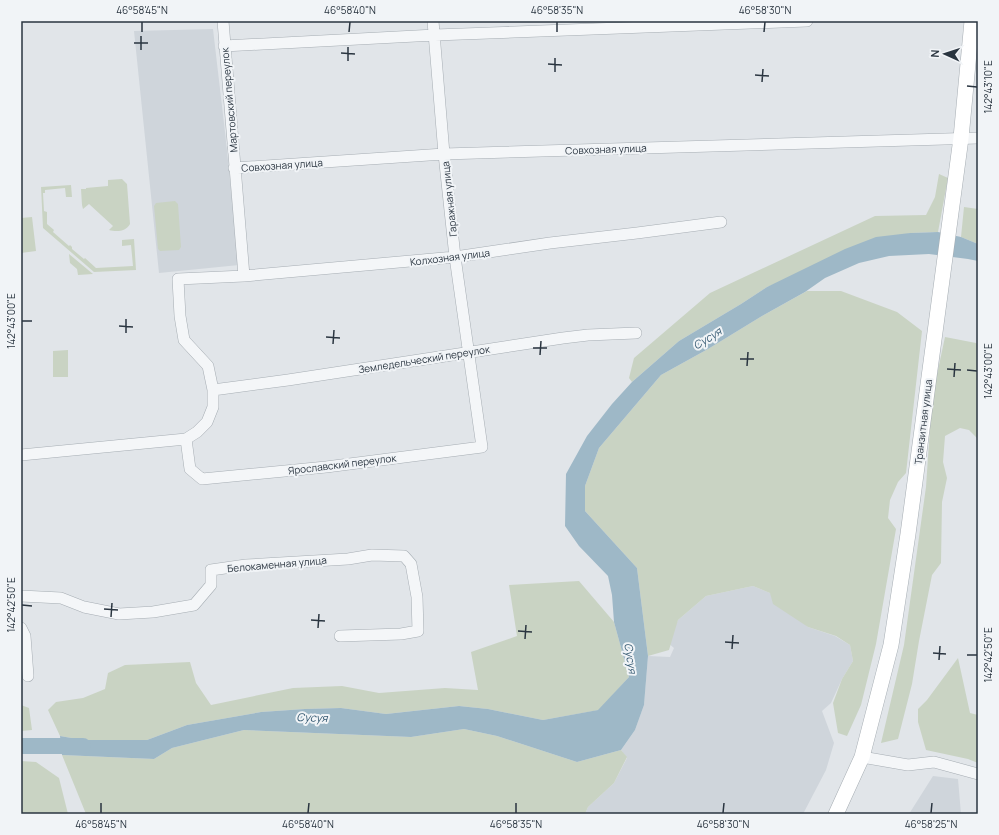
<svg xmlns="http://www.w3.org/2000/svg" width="999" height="835" font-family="Manrope,sans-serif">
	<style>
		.built { fill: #cfd5db }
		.green { fill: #c9d3c3 }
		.water { fill: #9eb8c7 }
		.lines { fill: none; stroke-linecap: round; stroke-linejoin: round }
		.river { stroke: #9eb8c7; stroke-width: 16 }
		.minor-casing { stroke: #a6adb3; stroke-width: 12 }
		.secondary-casing { stroke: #a6adb3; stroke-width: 16 }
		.minor { stroke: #f4f6f8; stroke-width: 11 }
		.secondary { stroke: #fff; stroke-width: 15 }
		.ticks { fill: none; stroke: #2a3540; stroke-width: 1.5 }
		.labels { text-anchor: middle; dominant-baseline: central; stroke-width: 4; stroke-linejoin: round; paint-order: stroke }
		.street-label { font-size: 10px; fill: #2a3540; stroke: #f1f4f7 }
		.water-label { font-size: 11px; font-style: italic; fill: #365a72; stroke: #f1f4f7 }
		.neatline { fill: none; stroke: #2a3540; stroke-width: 1.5 }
		.ticks-label { font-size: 10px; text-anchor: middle; fill: #2a3540 }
	</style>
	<rect width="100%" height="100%" fill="#e1e5e9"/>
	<path class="built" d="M 213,29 L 225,132 L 239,265 L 159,273 L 134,31 Z
		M 753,586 L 770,593 L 808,627 L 835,636 L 850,645 L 853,661 L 842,679 L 831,703 L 822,711 L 834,743 L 826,770 L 803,814 L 585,814 L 588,807 L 614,783 L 627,758 L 621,750 L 635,730 L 644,705 L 648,656 L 670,657 L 674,648 L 667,642 L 678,620 L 706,596 Z
		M 933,776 L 958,779 L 961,814 L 909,814 Z"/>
	<path class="green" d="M 939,174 L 948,178 L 938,232 L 910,233 L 767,287 L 741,304 L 679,341 L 632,382 L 629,378 L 634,358 L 710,293 L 875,216 L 926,215 L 935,197 Z
		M 122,179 L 127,184 L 130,224 C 126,232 116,232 109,230 L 113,226 L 89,204 L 83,209 L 82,205 L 81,189 L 86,189 L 86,188 L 108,186 L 108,180 Z
		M 71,185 L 72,197 L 66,197 L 65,188 L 45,190 L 45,193 L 43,193 L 44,211 L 47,212 L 47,224 L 54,230 L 53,232 L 69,246 L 70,245 L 72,247 L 72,249 L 84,259 L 85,258 L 96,268 L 133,266 L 131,245 L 122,246 L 122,240 L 134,239 L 136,270 L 94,272 L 43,228 L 41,187 Z
		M 175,201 L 178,204 L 181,247 L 179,250 L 160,251 L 158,249 L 154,206 L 156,203 Z
		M 964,207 L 978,209 L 978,244 L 961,237 Z
		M 32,217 L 36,251 L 21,253 L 21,218 Z
		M 69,254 L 93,274 L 78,275 L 77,269 L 70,263 Z
		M 807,291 L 841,291 L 897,312 L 922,331 L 906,473 L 898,482 L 890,500 L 888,518 L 896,529 L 876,644 L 861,705 L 847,736 L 838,733 L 833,703 L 842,679 L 853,661 L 850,645 L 836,636 L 808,627 L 773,604 L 770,593 L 753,586 L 706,596 L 678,620 L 669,650 L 648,656 L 637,568 L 585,511 L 585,486 L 599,448 L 661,375 L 708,349 L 762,316 Z
		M 945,337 L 976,343 L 978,345 L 978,439 L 969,430 L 960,428 L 945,436 L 943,462 L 947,478 L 942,502 L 941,563 L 932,575 L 919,641 L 912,684 L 898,739 L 881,743 L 904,645 L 926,487 L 932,398 Z
		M 68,350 L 68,377 L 53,377 L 53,351 Z
		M 579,581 L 614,622 L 629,677 L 599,710 L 543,720 L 488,709 L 459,706 L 386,714 L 341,708 L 305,709 L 261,712 L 187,725 L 147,740 L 83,740 L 60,736 L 48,710 L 56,702 L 83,698 L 105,689 L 108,673 L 125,665 L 190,662 L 196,683 L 211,705 L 293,688 L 342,686 L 379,693 L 445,688 L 478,690 L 471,652 L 517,636 L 509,585 Z
		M 958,658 L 970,713 L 978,715 L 978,763 L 968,759 L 926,750 L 918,722 L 918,709 L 927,700 Z
		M 21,705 L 29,708 L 32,730 L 21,731 Z
		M 464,729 L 497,736 L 577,762 L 621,750 L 627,757 L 614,783 L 588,807 L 585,814 L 86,814 L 62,755 L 154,759 L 172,748 L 244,730 L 411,737 Z
		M 21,761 L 36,762 L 59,778 L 68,814 L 21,814 Z"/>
	<path class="water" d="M 938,232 L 961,237 L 978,244 L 978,261 L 968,259 L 929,254 L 889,256 L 859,263 L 825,278 L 805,292 L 762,316 L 708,349 L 661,375 L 599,448 L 585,486 L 585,511 L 637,568 L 648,656 L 644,705 L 635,730 L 621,750 L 577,762 L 497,736 L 464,729 L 411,737 L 244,730 L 172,748 L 154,759 L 62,755 L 60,736 L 83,740 L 147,740 L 187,725 L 261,712 L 305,709 L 341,708 L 386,714 L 459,706 L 488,709 L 543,720 L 598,710 L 629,677 L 614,622 L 612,595 L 608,576 L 579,546 L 565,526 L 566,474 L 587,436 L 612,404 L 632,382 L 679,341 L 741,304 L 767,287 L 845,249 L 876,237 L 910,233 Z"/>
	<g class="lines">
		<path class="river" d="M 21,746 L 83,746"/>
		<g class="minor-casing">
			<path id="minor" d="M 223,21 L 244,276
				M 433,21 L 444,154 L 455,257 L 482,447 L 326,467 L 202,479 L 190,469 L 186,439 L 197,432 L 207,422 L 213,407 L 213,390 L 208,366 L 184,340 L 180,316 L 178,279 L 244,276 L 455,257 L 550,243 L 637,233 L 721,222
				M 224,46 L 435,35 L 807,21
				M 234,168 L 444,154 L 978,138
				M 213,390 L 288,380 L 563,338 L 588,335 L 636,333
				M 21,455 L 186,439
				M 21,596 L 61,598 L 84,607 L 119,614 L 153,612 L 194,605 L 211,585 L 211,570 L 246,565 L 348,559 L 372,555 L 404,556 L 411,564 L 417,597 L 418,631 L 401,634 L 340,636
				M 21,628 L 25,636 L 28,676
				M 862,757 L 908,765 L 934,762 L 978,774"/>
		</g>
		<g class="secondary-casing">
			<path id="secondary" d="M 836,814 L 862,757 L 891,645 L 908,534 L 961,138 L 972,21"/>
		</g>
		<use href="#minor" class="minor"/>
		<use href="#secondary" class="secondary"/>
	</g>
	<path class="ticks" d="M 142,32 L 142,22M 349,32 L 350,22M 557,32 L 557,22M 764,32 L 765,22M 134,43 L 148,43M 141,50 L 141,36M 341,53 L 355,54M 348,61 L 348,47M 548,64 L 562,65M 555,72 L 555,58M 755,75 L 769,76M 762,82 L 763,69M 967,86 L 977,87M 22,321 L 32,321M 119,326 L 133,327M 126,333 L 126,319M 326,337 L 340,338M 333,344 L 334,330M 533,348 L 547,348M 540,355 L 541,341M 740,359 L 754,359M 747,366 L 748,352M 947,369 L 961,370M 967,370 L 977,371M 954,377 L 955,363M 22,605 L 32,606M 104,609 L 118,610M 111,617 L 112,603M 311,620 L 325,621M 318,628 L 319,614M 518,631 L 532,632M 525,639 L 526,625M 725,642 L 739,643M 732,649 L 733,635M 933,653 L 946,654M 967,655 L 977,655M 939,660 L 940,646M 101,813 L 101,803M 308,813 L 309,803M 516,813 L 516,803M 723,813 L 724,803M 931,813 L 932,803"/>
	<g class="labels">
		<g class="street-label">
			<text transform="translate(229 100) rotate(-95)">Мартовский переулок</text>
			<text transform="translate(606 149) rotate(-2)">Совхозная улица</text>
			<text transform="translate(282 165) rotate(-4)">Совхозная улица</text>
			<text transform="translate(449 199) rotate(-96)">Гаражная улица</text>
			<text transform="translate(450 257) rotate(-7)">Колхозная улица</text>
			<text transform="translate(424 359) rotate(-9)">Земледельческий переулок</text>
			<text transform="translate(923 422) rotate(-83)">Транзитная улица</text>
			<text transform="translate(342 464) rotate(-7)">Ярославский переулок</text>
			<text transform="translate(277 564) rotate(-5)">Белокаменная улица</text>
		</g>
		<g class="water-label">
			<text transform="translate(707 338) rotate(-32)">Сусуя</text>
			<text transform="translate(631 658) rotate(81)">Сусуя</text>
			<text transform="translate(312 717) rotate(2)">Сусуя</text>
		</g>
	</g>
	<rect width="999" height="835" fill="none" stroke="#f1f4f7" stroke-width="44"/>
	<g transform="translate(945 54) rotate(273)" stroke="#f1f4f7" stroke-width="3" paint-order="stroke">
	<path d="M0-3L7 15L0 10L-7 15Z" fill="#2a3540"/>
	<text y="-6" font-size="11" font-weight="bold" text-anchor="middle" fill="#2a3540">N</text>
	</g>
	<rect x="22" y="22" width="955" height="791" class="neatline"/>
	<g class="ticks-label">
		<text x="142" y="14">46°58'45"N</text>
		<text x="350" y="14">46°58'40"N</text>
		<text x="557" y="14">46°58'35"N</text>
		<text x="765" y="14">46°58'30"N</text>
		<text transform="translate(988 87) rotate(-90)" y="4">142°43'10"E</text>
		<text transform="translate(11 321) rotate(-90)" y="4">142°43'00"E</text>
		<text transform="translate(988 371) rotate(-90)" y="4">142°43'00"E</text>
		<text transform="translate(11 605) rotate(-90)" y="4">142°42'50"E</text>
		<text transform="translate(988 655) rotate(-90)" y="4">142°42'50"E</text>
		<text x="101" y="828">46°58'45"N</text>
		<text x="308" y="828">46°58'40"N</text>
		<text x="516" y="828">46°58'35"N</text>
		<text x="723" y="828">46°58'30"N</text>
		<text x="931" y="828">46°58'25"N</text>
	</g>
</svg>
